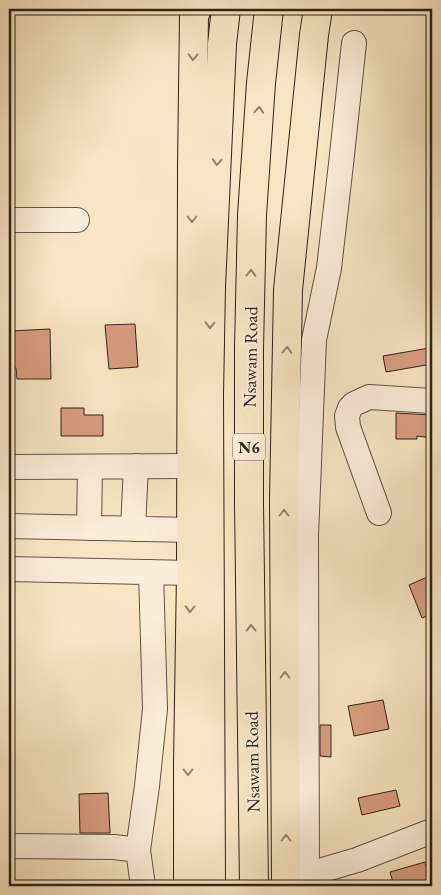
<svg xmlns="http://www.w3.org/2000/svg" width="441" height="895" font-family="'EB Garamond',serif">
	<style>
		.building { fill: #d99d81; stroke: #2d231b }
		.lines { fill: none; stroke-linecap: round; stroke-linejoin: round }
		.minor-casing { stroke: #605445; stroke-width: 26 }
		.major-casing { stroke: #2d231b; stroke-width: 30 }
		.highway-casing { stroke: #2d231b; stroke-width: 30 }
		.minor { stroke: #fbeed9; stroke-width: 24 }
		.major { stroke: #f9e5c4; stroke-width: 28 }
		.highway { stroke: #f9e5c4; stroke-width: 28 }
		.oneway { stroke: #938470 }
		.labels { text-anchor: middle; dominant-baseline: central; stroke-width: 4; stroke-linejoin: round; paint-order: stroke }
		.shield { fill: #fbeed9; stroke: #6b6054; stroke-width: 1 }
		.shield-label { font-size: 16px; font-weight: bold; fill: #2d231b }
		.street-label { font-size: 18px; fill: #2d231b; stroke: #fbeed9 }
	</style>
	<rect width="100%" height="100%" fill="#f9e5c4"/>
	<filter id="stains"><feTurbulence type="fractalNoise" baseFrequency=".004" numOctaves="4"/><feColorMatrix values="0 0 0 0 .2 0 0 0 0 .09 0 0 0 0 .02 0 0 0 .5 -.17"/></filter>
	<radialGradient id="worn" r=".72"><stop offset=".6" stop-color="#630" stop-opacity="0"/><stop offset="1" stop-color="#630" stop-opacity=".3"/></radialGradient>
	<path class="building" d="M 135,324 L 138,367 L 109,369 L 105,325 Z
		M 50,329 L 51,379 L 17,379 L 16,368 L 9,368 L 9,331 Z
		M 429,348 L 432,364 L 386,372 L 383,356 Z
		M 61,408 L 84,408 L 84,415 L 103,415 L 103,436 L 61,436 Z
		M 396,413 L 432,415 L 432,438 L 417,436 L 417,439 L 396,439 Z
		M 432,575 L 432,614 L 422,618 L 409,585 Z
		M 383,700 L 389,729 L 354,736 L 348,706 Z
		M 320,725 L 331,725 L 331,757 L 320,756 Z
		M 396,790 L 400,806 L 362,815 L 358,798 Z
		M 108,793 L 110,833 L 80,833 L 79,794 Z
		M 425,862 L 432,886 L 394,886 L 390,872 Z"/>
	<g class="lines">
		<g class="minor-casing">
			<path id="minor" d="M 9,220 L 77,220
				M 9,467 L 191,466
				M 379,513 L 348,427 L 347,416 L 350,408 L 354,404 L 369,397 L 432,401
				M 9,526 L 191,530
				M 89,528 L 90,467
				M 133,529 L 136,466
				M 9,569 L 191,573
				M 9,846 L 114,847 L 138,850
				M 292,879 L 357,860 L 432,831
				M 143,886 L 138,850 L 147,786 L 155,709 L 151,572
				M 307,886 L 306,536 L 314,340 L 329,268 L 341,164 L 354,43"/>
		</g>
		<g class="major-casing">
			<path id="major" d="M 188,886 L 188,763 L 191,573 L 192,167 L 194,16 L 197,9
				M 286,886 L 284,499 L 288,290 L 314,35 L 318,9"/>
		</g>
		<g class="highway-casing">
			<path id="highway" d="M 211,886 L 209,395 L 211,287 L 222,44 L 226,9
				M 254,886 L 249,502 L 249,348 L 252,215 L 261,83 L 269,9"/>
		</g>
		<use href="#minor" class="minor"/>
		<use href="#major" class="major"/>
		<use href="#highway" class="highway"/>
	</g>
	<defs><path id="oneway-chevron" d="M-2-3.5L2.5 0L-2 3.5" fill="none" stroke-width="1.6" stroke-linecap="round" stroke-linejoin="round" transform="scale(1.25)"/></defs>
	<g class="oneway">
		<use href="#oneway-chevron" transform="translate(193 57) rotate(91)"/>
		<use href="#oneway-chevron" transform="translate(259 110) rotate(-86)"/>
		<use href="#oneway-chevron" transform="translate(217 162) rotate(93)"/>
		<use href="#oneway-chevron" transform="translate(192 219) rotate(90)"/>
		<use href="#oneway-chevron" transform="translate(251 273) rotate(-89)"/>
		<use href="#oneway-chevron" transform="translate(210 325) rotate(91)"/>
		<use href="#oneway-chevron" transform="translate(287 350) rotate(-89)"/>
		<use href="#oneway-chevron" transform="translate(284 513) rotate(-90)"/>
		<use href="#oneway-chevron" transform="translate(190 609) rotate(91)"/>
		<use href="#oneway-chevron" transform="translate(251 628) rotate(-91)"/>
		<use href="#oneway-chevron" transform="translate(285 675) rotate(-90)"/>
		<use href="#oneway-chevron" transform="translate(188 772) rotate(90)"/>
		<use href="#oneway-chevron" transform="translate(286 838) rotate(-90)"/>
	</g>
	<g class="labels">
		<rect class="shield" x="233" y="433.5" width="32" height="27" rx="4"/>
		<g class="shield-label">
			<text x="249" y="447">N6</text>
		</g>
		<g class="street-label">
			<text transform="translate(250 357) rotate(-89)">Nsawam Road</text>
			<text transform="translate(252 762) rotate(-91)">Nsawam Road</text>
		</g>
	</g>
	<rect width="441" height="895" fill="none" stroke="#f9e5c4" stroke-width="30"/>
	<rect x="10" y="10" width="421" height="875" fill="none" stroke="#2d231b" stroke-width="2.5"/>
	<rect x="15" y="15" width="411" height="865" fill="none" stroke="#2d231b"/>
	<rect width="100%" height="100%" filter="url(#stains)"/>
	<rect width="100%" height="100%" fill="url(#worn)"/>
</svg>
